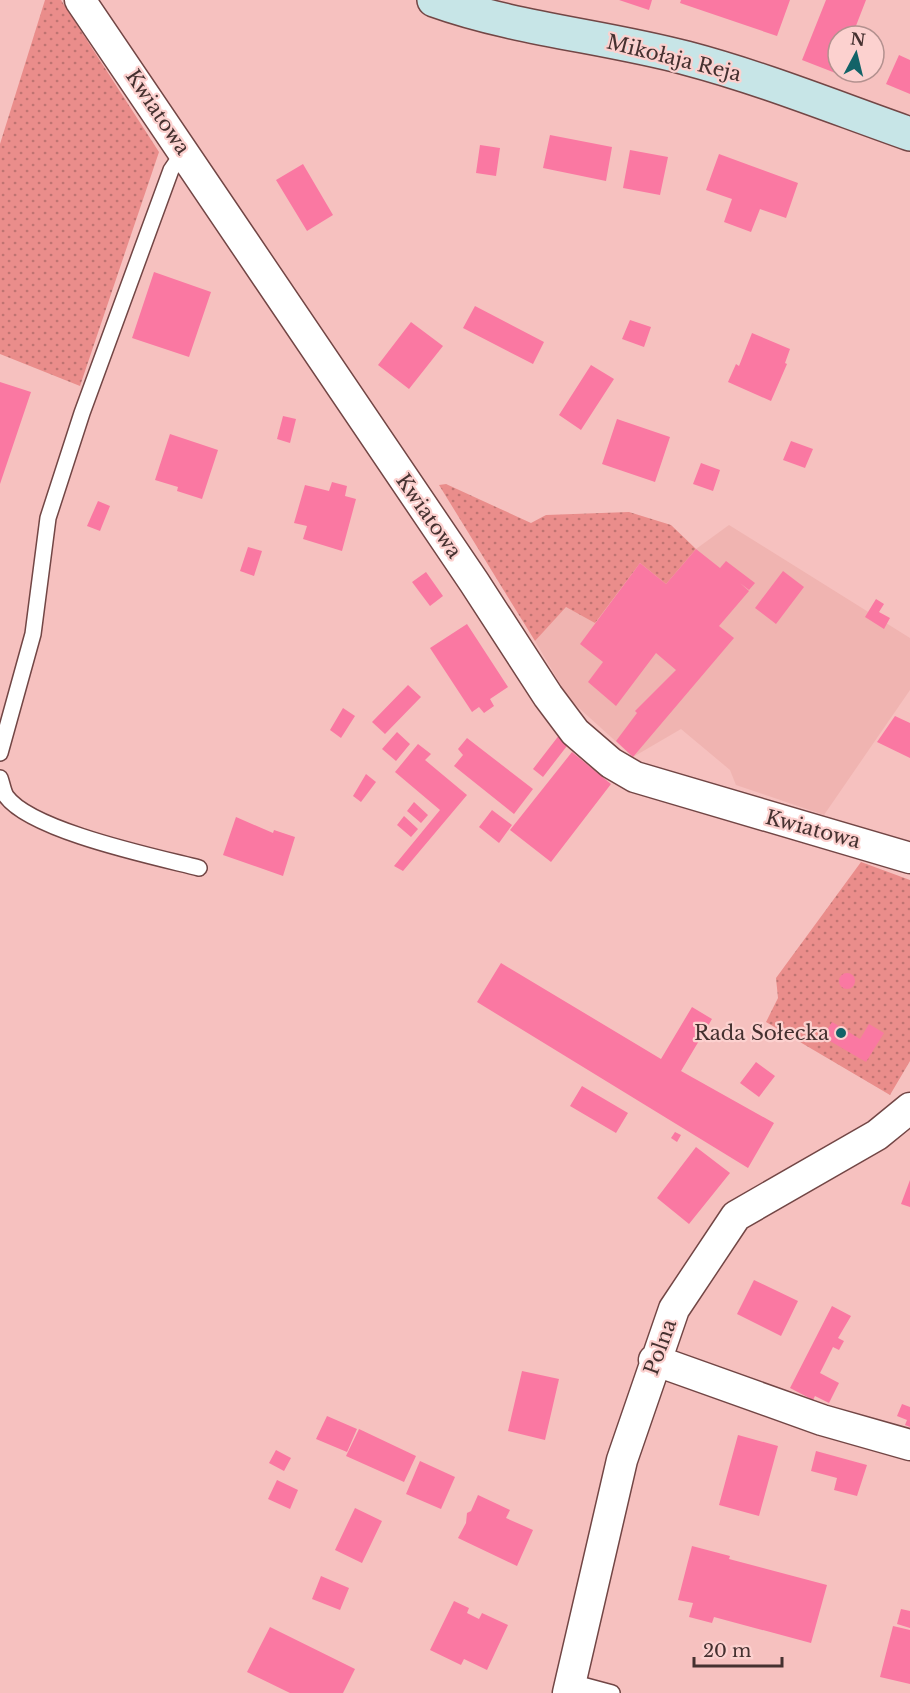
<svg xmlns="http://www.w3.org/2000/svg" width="910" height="1693" font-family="'Libre Baskerville',serif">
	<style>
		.built { fill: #f0b4b1 }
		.green { fill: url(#green-dots) }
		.building { fill: #fa78a2 }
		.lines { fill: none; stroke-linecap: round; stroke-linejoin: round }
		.lane-casing { stroke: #724645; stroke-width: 18 }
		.street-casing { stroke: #724645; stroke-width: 33 }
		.secondary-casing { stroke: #724645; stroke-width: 36 }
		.lane { stroke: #fff; stroke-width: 15 }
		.street { stroke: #fff; stroke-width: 30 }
		.secondary { stroke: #c7e5e7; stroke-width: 33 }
		.poi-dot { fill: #126368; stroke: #fcd1cf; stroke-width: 2 }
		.labels { text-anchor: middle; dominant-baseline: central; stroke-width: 4.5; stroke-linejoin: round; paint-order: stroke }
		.street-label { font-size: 20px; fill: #453130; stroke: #fcd1cf }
		.poi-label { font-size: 20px; fill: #453130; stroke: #fcd1cf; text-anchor: end }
	</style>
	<defs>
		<pattern id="green-dots" width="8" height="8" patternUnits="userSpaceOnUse" patternTransform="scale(1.5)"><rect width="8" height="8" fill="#ea8d8b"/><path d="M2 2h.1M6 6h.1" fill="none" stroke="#bf7472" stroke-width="1.8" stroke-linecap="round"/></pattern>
	</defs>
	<rect width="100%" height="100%" fill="#f6c1bf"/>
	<path class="built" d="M 729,525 L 910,638 L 910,690 L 824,815 L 736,785 L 730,770 L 681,729 L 633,757 L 569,699 L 535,641 L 566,606 L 640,563 L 666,583 L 696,549 Z"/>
	<path class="green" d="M 45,0 L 61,0 L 159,152 L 80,386 L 0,354 L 0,144 Z
		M 446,484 L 531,523 L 546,515 L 629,512 L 671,525 L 696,549 L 666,584 L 640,563 L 595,623 L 566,607 L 535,641 L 439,485 Z
		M 861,862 L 910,880 L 910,1061 L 890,1095 L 766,1022 L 778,998 L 776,978 Z"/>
	<path class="building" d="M 619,0 L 652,0 L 649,10 Z
		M 681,0 L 790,0 L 777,36 L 680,3 Z
		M 826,0 L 866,0 L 852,36 L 838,36 L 838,74 L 802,60 Z
		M 899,55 L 910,60 L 910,94 L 886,84 Z
		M 550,135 L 612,147 L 606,181 L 543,168 Z
		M 480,145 L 500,148 L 496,176 L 476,173 Z
		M 630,150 L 668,157 L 660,195 L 623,188 Z
		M 719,154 L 798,183 L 786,218 L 760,209 L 751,232 L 724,222 L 732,199 L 706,190 Z
		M 303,164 L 333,215 L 307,231 L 276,180 Z
		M 154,272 L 211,292 L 189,357 L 132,338 Z
		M 475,306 L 544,342 L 533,364 L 463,328 Z
		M 630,320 L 651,327 L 644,347 L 622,339 Z
		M 411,322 L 443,346 L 409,389 L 378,365 Z
		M 752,333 L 790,349 L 785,363 L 787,364 L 771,401 L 728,382 L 736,364 L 739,366 Z
		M 591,365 L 614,379 L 581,430 L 559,415 Z
		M 0,382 L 31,392 L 0,484 Z
		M 283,416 L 296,419 L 290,443 L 277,439 Z
		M 617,419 L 670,437 L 655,482 L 602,464 Z
		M 170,434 L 218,450 L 202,499 L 177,491 L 178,487 L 155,480 Z
		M 791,441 L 813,449 L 805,468 L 783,460 Z
		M 701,463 L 720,470 L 713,491 L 693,484 Z
		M 332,482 L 347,486 L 345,496 L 356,499 L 342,551 L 303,539 L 307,526 L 294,523 L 305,485 L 329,491 Z
		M 98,501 L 110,506 L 100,531 L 87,526 Z
		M 248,547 L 262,551 L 254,576 L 240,571 Z
		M 696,549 L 720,568 L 726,561 L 755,583 L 749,590 L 740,583 L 749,591 L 719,626 L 734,638 L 633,757 L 616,741 L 637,713 L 635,711 L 676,670 L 656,653 L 616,706 L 588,682 L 603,662 L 580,644 L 640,563 L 666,584 Z
		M 783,571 L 804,587 L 776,624 L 755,608 Z
		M 426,572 L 443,596 L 430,606 L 412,582 Z
		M 876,599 L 884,604 L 879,612 L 890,618 L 884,629 L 865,617 Z
		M 467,624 L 508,687 L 490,699 L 494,706 L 484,713 L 479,707 L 472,712 L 430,648 Z
		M 408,685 L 421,697 L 385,734 L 372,722 Z
		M 343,708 L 355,716 L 341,738 L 330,730 Z
		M 895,716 L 910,723 L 910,758 L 877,742 Z
		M 397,732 L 410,744 L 396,761 L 382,749 Z
		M 560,734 L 570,742 L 543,777 L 533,769 Z
		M 467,738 L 533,789 L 514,814 L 454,766 L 463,755 L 458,749 Z
		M 418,744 L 431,754 L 425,760 L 467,795 L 403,871 L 394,866 L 440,810 L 395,772 Z
		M 572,752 L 611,784 L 551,862 L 510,830 Z
		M 366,774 L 376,782 L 361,802 L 353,796 Z
		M 414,802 L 428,815 L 421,823 L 407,811 Z
		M 492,810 L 512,825 L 499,843 L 479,827 Z
		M 404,816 L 418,829 L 411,837 L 397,825 Z
		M 236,817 L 273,833 L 274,830 L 295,837 L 283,876 L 223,855 Z
		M 501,963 L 661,1059 L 692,1007 L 712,1019 L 681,1071 L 774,1123 L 748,1168 L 477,1002 Z
		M839 981a8 8 0 1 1 16 0a8 8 0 1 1-16 0Z
		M 832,1022 L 860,1039 L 869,1024 L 884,1033 L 866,1062 L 823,1037 Z
		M 756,1062 L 775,1076 L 759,1097 L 740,1083 Z
		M 582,1086 L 628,1113 L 616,1133 L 570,1106 Z
		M 675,1132 L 681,1135 L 677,1142 L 671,1138 Z
		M 696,1147 L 730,1173 L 689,1224 L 657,1198 Z
		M 910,1180 L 910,1207 L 901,1204 Z
		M 754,1280 L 798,1301 L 781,1336 L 737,1314 Z
		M 832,1306 L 851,1316 L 838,1338 L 844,1341 L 839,1350 L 833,1347 L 820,1373 L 839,1383 L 829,1403 L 815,1396 L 813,1400 L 790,1388 Z
		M 522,1371 L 559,1379 L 545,1440 L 508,1431 Z
		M 902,1404 L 910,1407 L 910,1427 L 905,1425 L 907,1420 L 897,1416 Z
		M 327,1416 L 357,1429 L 347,1452 L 316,1439 Z
		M 359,1429 L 416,1456 L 404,1482 L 346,1456 Z
		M 738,1435 L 778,1446 L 759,1516 L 719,1505 Z
		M 276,1450 L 291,1458 L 284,1471 L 269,1463 Z
		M 816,1451 L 867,1465 L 857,1496 L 834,1490 L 837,1478 L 811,1471 Z
		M 420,1461 L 455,1477 L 441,1509 L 406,1494 Z
		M 277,1480 L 298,1490 L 290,1509 L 268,1499 Z
		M 478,1495 L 510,1510 L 506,1518 L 533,1530 L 517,1566 L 458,1538 L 466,1523 L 467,1513 L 471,1511 Z
		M 355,1508 L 382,1521 L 362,1563 L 335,1550 Z
		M 692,1546 L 730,1556 L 729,1559 L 827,1585 L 811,1643 L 714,1617 L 712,1623 L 689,1617 L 693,1603 L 678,1600 Z
		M 321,1576 L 349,1588 L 340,1610 L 312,1599 Z
		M 454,1601 L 469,1608 L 467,1613 L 479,1619 L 482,1613 L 508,1625 L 487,1670 L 464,1659 L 461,1665 L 430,1650 Z
		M 901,1609 L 910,1611 L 910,1628 L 897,1624 Z
		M 893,1626 L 910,1630 L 910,1684 L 880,1677 Z
		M 270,1627 L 355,1669 L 343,1693 L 290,1693 L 247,1672 Z"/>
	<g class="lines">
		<g class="lane-casing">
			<path id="lane" d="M 0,753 L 33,634 L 48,518 L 82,413 L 171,170 L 184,151
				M 0,778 C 2,783 3,791 6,796 C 31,831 156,857 199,868
				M 571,1682 L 612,1693"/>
		</g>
		<g class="street-casing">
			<path id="street" d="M 80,0 L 474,582 L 548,696 L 575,732 L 611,763 L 635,777 L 910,858
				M 654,1360 L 822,1420 L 910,1445
				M 568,1693 L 622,1460 L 674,1309 L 736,1216 L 877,1135 L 910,1108"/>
		</g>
		<g class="secondary-casing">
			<path id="secondary" d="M 434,0 C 515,29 603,36 686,58 C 762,78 836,108 910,134"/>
		</g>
		<use href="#lane" class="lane"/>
		<use href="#street" class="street"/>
		<use href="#secondary" class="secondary"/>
	</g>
	<circle class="poi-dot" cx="841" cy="1033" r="6"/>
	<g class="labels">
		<g class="street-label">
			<text transform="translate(674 58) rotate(14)">Mikołaja Reja</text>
			<text transform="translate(158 112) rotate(56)">Kwiatowa</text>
			<text transform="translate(429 516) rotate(55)">Kwiatowa</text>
			<text transform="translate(813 829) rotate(15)">Kwiatowa</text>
			<text transform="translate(660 1347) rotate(-70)">Polna</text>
		</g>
		<g class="poi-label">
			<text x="829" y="1033">Rada Sołecka</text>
		</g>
	</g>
	<g transform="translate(856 54) rotate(7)"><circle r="28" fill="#fcd1cf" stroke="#b3918f" stroke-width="1.5"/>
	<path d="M0-4.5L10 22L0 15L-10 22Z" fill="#126368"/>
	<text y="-9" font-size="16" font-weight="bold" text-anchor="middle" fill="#453130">N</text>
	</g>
	<path d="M694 1657v9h88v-9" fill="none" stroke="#453130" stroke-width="3"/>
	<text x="703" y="1657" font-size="18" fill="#453130" stroke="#fcd1cf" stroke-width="4.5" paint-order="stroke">20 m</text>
</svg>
